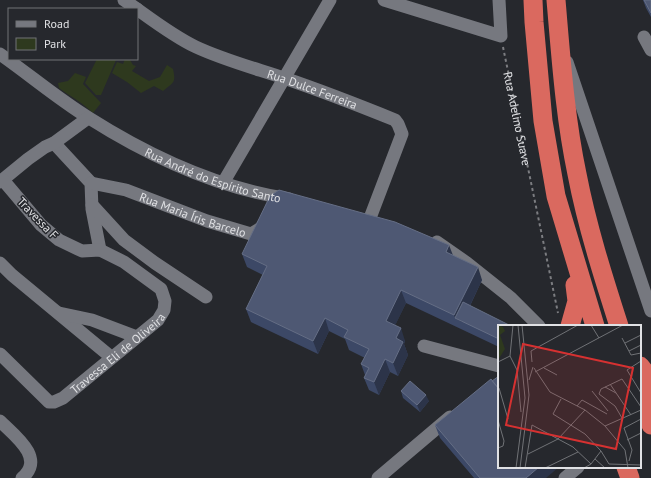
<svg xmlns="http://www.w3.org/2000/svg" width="651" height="478" font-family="'PT Sans',sans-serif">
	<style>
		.green { fill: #2e391e }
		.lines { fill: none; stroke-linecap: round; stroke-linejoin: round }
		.path { stroke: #7c7d81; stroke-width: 2; stroke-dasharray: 3 3; stroke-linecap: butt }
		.minor { stroke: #76787f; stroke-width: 13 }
		.highway { stroke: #da695f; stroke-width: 19 }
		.wall { fill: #3c4866 }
		.shaded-wall { fill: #2c3449 }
		.building { fill: #4e5873; stroke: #656e85 }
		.labels { text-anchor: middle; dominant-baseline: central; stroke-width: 3; stroke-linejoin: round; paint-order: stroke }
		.street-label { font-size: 12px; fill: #e0e1e4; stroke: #26282d }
		.inset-road { fill: none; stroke: #707276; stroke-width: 1 }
		.view { fill: #d63131; fill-opacity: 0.15; stroke: #d63131; stroke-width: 2 }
		.inset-edge { fill: none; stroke: #e0e1e4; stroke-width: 2 }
	</style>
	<rect width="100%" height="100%" fill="#26282d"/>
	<path class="green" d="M 97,59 L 113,59 L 116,60 L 101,95 L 96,95 L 85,83 Z
		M 125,59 L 130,60 L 133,65 L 136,66 L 132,71 L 149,81 L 160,77 L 167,65 L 173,69 C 176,83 174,82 163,91 L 154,86 L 141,93 L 127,82 L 112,73 L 117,62 L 123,64 Z
		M 75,73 L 86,77 L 83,84 L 101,103 L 93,113 C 83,103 70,96 59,88 L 58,83 L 68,81 Z"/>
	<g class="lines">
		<path class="path" id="s1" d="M 503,47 L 558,313"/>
		<g class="minor">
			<path d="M 124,0 L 137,9"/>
			<path d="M 384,0 L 501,36 L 499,0"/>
			<path id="s2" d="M 137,9 C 155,22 175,37 196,47 C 224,60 254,68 284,78 C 322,91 358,105 395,120 L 398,124 L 402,134 L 370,218"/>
			<path d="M 644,37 L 651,50"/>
			<path id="s3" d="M 0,54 C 30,75 58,99 89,118 C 149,156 218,188 289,199"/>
			<path d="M 567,62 L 651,311"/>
			<path d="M 54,143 L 91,183 L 92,209 L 100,250"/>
			<path d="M 0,182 L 28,159 L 45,147 L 54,143 L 88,118"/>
			<path id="s4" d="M 91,183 L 126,190 L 207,221 L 251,234 L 261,228 L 264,223"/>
			<path d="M 223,183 L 330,0"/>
			<path d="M 92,205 L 124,240 L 155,263 L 206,297"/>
			<path d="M 437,242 L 467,263 L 511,298 L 539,326"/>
			<path d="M 0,263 L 12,275 L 111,357"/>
			<path d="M 59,313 L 92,320 L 137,337"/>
			<path d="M 424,346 L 499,366"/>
			<path id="s5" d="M 0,354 L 49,402 L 54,402 L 63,398 L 158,320 L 164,310 L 165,301 L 161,289 L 124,262 L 100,250 L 82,251 L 59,240 L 41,225 L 3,180"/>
			<path d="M 0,421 C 14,435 46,458 22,478"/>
			<path d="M 378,478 L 450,417"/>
			<path d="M 565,478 L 578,467"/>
		</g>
		<path class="highway" d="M 533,0 L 534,22 L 543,121 L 556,196 L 595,326
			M 556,0 C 561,58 565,117 577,174 C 587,226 603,276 619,326
			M 570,326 L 577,301 L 575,285
			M 640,366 L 644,371 L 651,394
			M 640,391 L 651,425
			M 626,467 L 630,478"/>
	</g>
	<path class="wall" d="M 643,0 L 651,0 L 651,17 L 646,8 Z
		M 242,254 L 453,255 L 482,280 L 470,306 L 499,326 L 499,347 L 406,303 L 395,325 L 405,341 L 404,344 L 408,355 L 398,376 L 390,372 L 379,395 L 369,390 L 364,378 L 365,375 L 361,364 L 365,358 L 349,350 L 345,339 L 329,331 L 318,354 L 251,322 L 246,309 L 263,275 L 247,267 Z
		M 492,381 L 546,478 L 474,478 L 440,438 L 435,425 Z
		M 401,391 L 429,401 L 420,412 L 403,398 Z"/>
	<path class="shaded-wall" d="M 449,245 L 454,258 L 446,252 Z
		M 478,267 L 482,280 L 462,322 L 455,318 L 454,315 Z
		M 401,290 L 406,303 L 391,334 L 386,321 Z
		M 325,318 L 329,331 L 318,354 L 313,341 Z
		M 401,328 L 405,341 L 404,344 L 408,355 L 398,376 L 393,363 L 396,338 Z
		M 385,359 L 390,372 L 379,395 L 374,382 Z
		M 426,395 L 429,401 L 420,412 L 417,405 Z
		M 539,467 L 559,467 L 546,478 L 526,478 Z"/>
	<path class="building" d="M 644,0 L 651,0 L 651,13 Z
		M 279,190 L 395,222 L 449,245 L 446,252 L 478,267 L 454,315 L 401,290 L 386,321 L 401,328 L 396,338 L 403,342 L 393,363 L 385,359 L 374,382 L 364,378 L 369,368 L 361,364 L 369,349 L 344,337 L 348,330 L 325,318 L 313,341 L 246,309 L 267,266 L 242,254 L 270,196 Z
		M 463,302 L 511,326 L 499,326 L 499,339 L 455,318 Z
		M 499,376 L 499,389 L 492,381 Z
		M 491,379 L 499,389 L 499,467 L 539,467 L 526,478 L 480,478 L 435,425 Z
		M 410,381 L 426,395 L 417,405 L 401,391 Z"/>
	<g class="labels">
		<g class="street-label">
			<text stroke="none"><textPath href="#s2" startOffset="194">Rua Dulce Ferreira</textPath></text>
			<text stroke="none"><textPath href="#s1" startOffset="73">Rua Adelino Suave</textPath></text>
			<text stroke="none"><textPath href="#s3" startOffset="247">Rua André do Espírito Santo</textPath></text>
			<text stroke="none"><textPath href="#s4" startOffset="107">Rua Maria Íris Barcelo</textPath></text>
			<text transform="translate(38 218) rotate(46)">Travessa F</text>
			<text stroke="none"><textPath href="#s5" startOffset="154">Travessa Eli de Oliveira</textPath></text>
		</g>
	</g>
	<g transform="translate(498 325)">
		<rect width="143" height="143" fill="#26282d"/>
		<path d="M 0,0 L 5,2 L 7,6 L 2,10 L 7,24 L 0,35 Z" fill="#2e391e"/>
		<path class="inset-road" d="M 93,0 L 101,13M 124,13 L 133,30 L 143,28M 127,18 L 143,10M 131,26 L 143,20M 12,31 L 19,45 L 23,87M 143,36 L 129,45 L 143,68M 0,37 L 12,31 L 15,0M 34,37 L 33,26 L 80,0M 36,43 L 52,67 L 87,85 L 107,101 L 127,125 L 130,143M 46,43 L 59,50M 37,47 L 125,0M 31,55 L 35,42M 112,59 L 133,90M 107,62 L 118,68M 1,63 L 10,94M 94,66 L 110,86M 63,74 L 55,89 L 87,109 L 103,126 L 111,139M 79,81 L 84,75 L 109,89M 124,93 L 117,81 L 101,69 L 103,64 L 124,54 L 143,82M 0,95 L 6,116 L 5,121 L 0,123M 107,101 L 143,85M 129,115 L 143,108M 30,129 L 60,114 L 87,85M 97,134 L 107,143M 131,136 L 134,125 L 126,103 L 143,94M 111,139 L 143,140M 18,143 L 27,73 L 20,0M 22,143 L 31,70 L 24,0M 27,143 L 34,100 L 75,122 L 93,139M 47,143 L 80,127M 86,143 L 93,139 L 103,126"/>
		<path class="view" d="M 25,19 L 135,43 L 118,124 L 8,100 Z"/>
		<rect width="143" height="143" class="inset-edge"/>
	</g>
	<rect x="8" y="8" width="130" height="52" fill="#26282d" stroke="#707276"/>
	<rect x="16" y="21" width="20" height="6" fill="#76787f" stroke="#707276"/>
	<text x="44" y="28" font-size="12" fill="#e0e1e4">Road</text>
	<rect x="16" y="38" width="20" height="12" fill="#2e391e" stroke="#707276"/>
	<text x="44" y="48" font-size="12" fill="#e0e1e4">Park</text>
</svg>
